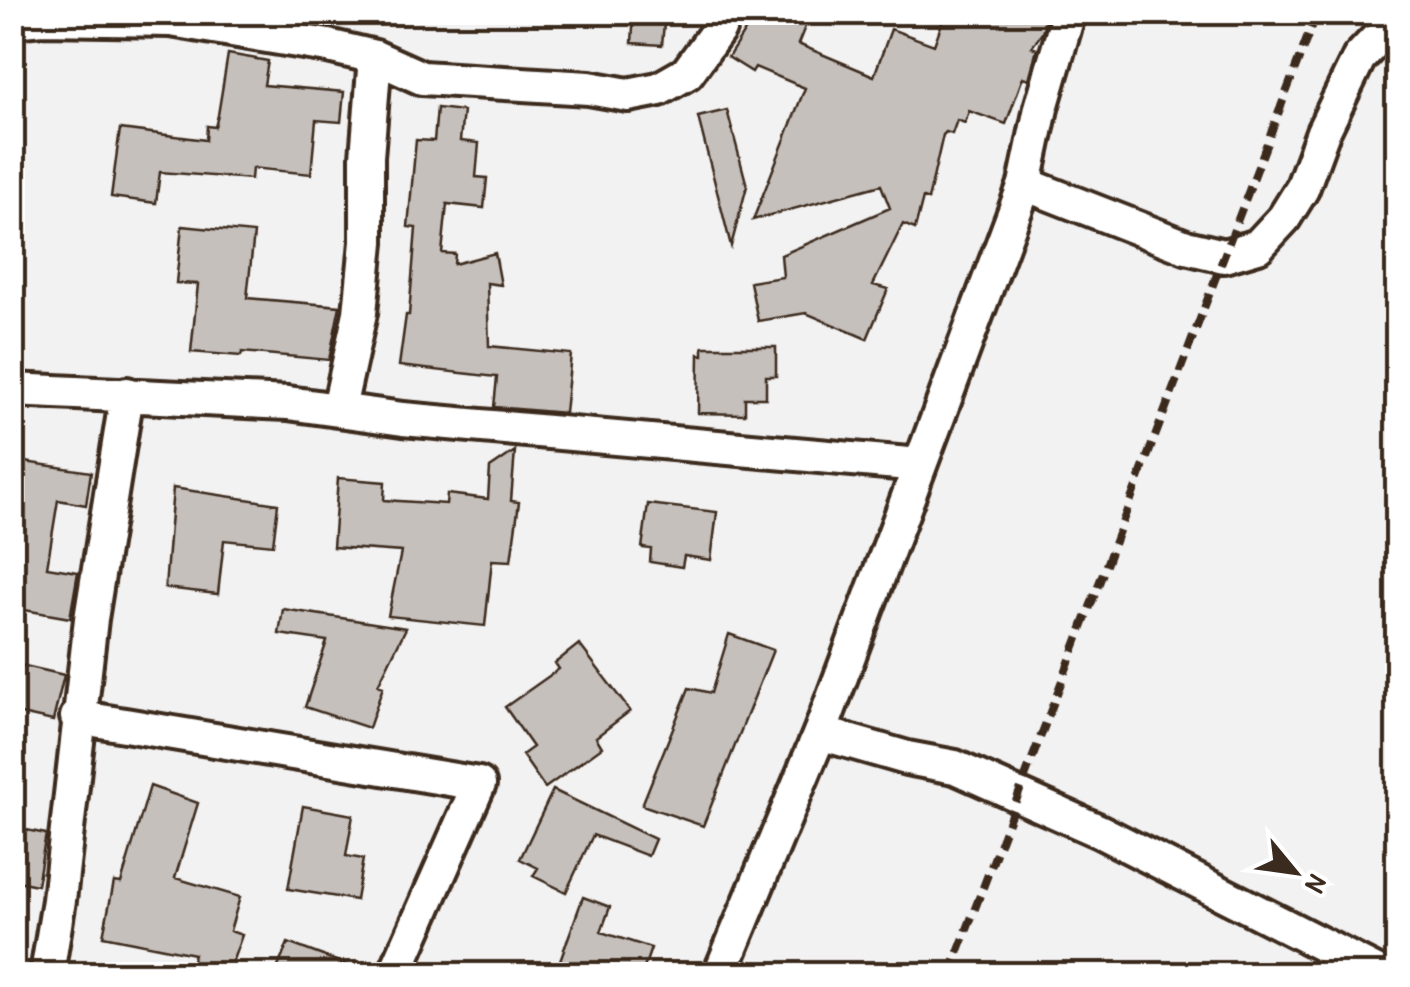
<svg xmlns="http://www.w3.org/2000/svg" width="1410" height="987" font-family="'Patrick Hand',sans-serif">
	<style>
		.building { fill: #c6c0bd; stroke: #3b2a1e; stroke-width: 2.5 }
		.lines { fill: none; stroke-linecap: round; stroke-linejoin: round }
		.minor-casing { stroke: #3b2a1e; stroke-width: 40 }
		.minor { stroke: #fff; stroke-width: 32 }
		.rail { stroke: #3b2a1e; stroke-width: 8; stroke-dasharray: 15 8; stroke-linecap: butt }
	</style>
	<rect width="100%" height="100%" fill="#f3f2f2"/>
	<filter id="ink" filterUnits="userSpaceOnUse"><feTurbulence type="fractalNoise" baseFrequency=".01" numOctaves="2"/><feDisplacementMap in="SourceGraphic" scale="20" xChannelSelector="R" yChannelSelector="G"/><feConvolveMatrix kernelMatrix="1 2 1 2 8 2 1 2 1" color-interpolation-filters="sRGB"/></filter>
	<g filter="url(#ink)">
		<path class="building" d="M 634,12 L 665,12 L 662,45 L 632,43 Z
			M 757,12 L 811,12 L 798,44 L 874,76 L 891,29 L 934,45 L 946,12 L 1048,12 L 1042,33 L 1032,47 L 1037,49 L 1029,79 L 1023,77 L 1006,124 L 969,111 L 965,123 L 957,120 L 952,134 L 946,132 L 943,135 L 928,200 L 923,198 L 915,229 L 903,224 L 873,285 L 888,289 L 867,339 L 806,313 L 758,321 L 750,282 L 783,277 L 781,255 L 890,208 L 881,185 L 753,220 L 805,88 L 755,67 L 752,72 L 728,57 Z
			M 228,54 L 268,61 L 264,85 L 344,92 L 341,122 L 316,120 L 311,174 L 252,168 L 251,179 L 160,172 L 156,203 L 111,197 L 120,129 L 206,140 L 207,126 L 215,127 L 218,115 Z
			M 437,108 L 463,111 L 460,141 L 479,143 L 476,177 L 487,178 L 484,208 L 447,204 L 442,253 L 455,254 L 454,264 L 495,253 L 501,285 L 487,283 L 489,346 L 571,354 L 565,413 L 494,407 L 497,377 L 399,366 L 406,315 L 409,315 L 416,228 L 408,227 L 416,140 L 434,141 Z
			M 727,110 L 747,186 L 731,246 L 698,117 Z
			M 182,226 L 254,233 L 247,298 L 340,306 L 329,360 L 242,352 L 241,356 L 191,352 L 198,284 L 176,283 Z
			M 703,347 L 776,347 L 776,376 L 766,376 L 766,398 L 745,398 L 745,414 L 698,413 L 699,354 L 703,355 Z
			M 515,451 L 511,501 L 519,502 L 511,561 L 492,560 L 485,626 L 388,616 L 401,552 L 333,547 L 338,478 L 385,482 L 384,500 L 446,504 L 447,494 L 488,499 L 490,468 Z
			M 12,460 L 91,472 L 86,505 L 58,500 L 47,567 L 78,572 L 70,618 L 13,608 L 18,582 L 12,582 Z
			M 173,488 L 278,504 L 273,545 L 224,540 L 218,594 L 165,588 Z
			M 648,504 L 717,512 L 711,560 L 684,556 L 682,567 L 650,562 L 651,549 L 642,548 Z
			M 283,609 L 406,628 L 378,685 L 383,687 L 369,728 L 305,707 L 327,641 L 279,634 Z
			M 729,634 L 773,650 L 703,826 L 642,805 L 689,688 L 711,693 Z
			M 579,644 L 630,711 L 596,737 L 602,747 L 545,788 L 522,755 L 533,747 L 505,707 L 559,669 L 555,663 Z
			M 12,663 L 64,675 L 53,721 L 12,712 Z
			M 150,786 L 198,803 L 175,878 L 240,897 L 230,931 L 242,935 L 228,974 L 191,963 L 194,954 L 103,936 L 114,882 L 121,883 Z
			M 553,790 L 655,839 L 648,856 L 593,835 L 566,892 L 533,876 L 538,868 L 520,859 Z
			M 303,806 L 353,815 L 346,856 L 363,859 L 356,900 L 288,889 Z
			M 12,827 L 46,834 L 37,885 L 12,880 Z
			M 583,897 L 610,907 L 601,932 L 651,948 L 642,974 L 555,974 Z
			M 288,943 L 366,972 L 365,974 L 275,974 Z"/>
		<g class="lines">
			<g class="minor-casing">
				<path id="minor" d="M 12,21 L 42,18 L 171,20 L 328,46 L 375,57 L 422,78 L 589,88 L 628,95 L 659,89 L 687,73 L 719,29 L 725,12
					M 1025,184 L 1186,247 L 1224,256 L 1258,246 L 1284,218 L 1302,189 L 1323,132 L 1359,58 L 1375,41 L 1398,37
					M 12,390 L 288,403 L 403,419 L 920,465
					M 339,408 L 360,313 L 367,242 L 367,157 L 375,57
					M 77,717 L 479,784 L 395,974
					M 820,733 L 907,758 L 955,767 L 1099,831 L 1380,974
					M 47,974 L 59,900 L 91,619 L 127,394
					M 720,974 L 820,733 L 1025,184 L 1041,108 L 1069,12"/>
			</g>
			<use href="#minor" class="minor"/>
			<path class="rail" d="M 950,974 L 1317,12"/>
		</g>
	</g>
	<rect width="1410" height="987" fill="none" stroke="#fff" stroke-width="50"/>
	<rect x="25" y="25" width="1360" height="937" fill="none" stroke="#3b2a1e" stroke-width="4" filter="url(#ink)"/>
	<g transform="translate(1295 872) rotate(119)" stroke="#ffffff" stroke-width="8" paint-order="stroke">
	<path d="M0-8L18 38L0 25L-18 38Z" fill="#3b2a1e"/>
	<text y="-15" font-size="28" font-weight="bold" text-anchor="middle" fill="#3b2a1e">N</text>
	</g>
</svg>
